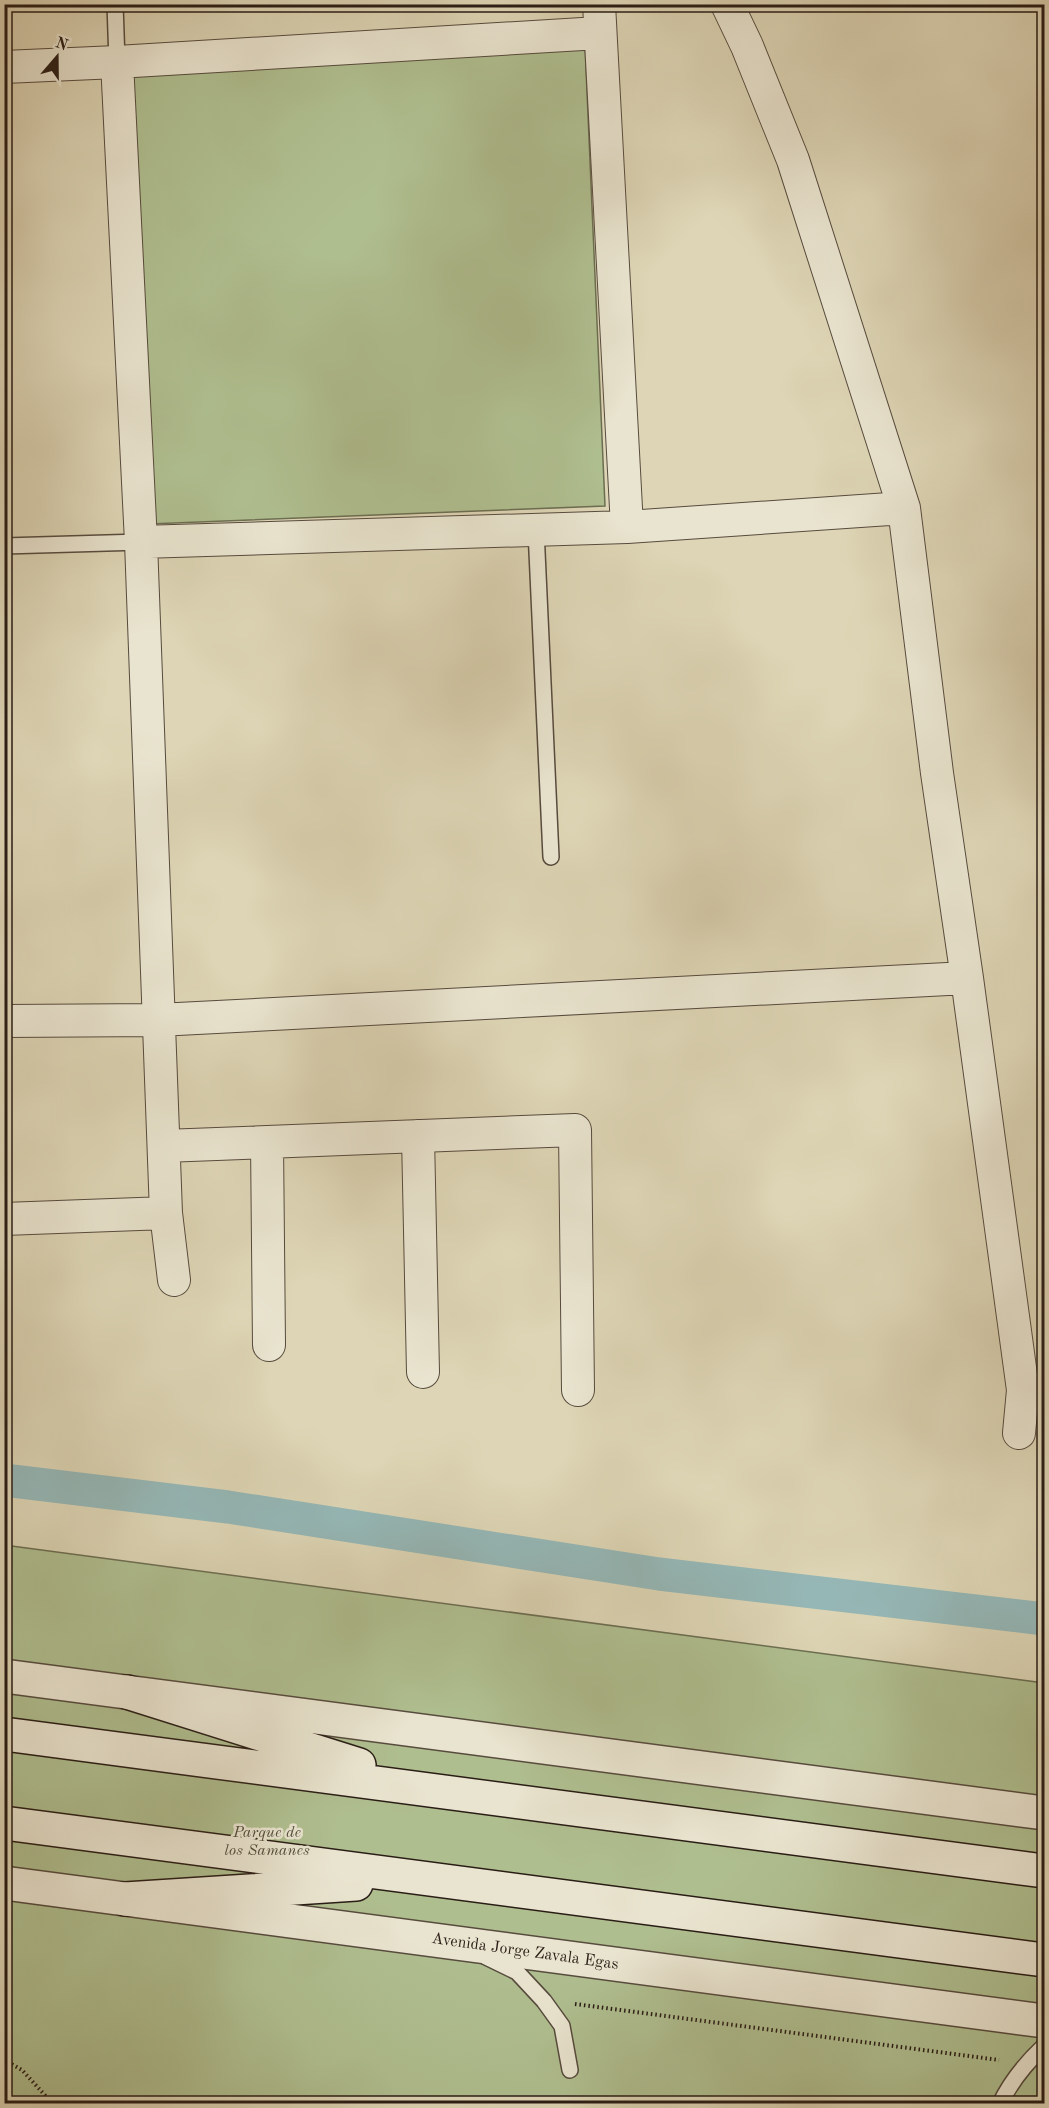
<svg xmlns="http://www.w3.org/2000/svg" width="1049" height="2108" font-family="'Old Standard TT',serif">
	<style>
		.green { fill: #afbe8f; stroke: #6c6e52; stroke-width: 1.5 }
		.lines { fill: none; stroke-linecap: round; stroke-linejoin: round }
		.canal { stroke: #95b7b6; stroke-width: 33 }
		.service-casing { stroke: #574b3e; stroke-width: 18 }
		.minor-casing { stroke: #574b3e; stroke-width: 34 }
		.tertiary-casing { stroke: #574b3e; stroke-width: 36 }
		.secondary-casing { stroke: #2a1d16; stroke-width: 36 }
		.path { stroke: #2a1d16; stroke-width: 4; stroke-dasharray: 1.5 3; stroke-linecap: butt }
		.service { stroke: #e9e4cf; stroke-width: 15 }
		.minor { stroke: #e9e4cf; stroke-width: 32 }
		.tertiary { stroke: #e9e4cf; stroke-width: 33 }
		.secondary { stroke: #e9e4cf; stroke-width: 33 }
		.labels { text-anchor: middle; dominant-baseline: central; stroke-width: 5; stroke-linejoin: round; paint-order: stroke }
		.park-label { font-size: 16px; font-style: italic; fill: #524d3a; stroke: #e9e4cf }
		.street-label { font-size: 16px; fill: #2a1d16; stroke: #e9e4cf }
	</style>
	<rect width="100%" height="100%" fill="#ddd5b5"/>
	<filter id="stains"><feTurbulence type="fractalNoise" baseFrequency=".00333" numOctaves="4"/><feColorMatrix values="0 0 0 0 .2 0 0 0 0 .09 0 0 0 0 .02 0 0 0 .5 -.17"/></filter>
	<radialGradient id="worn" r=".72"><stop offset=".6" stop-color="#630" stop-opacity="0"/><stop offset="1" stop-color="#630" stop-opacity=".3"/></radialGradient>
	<path class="green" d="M 585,46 L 605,506 L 149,524 L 129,64 Z
		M 4,1545 L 1044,1683 L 1044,2103 L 5,2103 Z"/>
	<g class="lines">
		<path class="canal" d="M 4,1480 L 228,1507 L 659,1574 L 1044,1619"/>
		<g class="service-casing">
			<path id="service" d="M 115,4 L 117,62
				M 536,530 L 551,857
				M 4,546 L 141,542
				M 486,1957 L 517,1972 L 544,2001 L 562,2026 L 570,2070
				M 1000,2104 C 1011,2081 1026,2063 1044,2046"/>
		</g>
		<g class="minor-casing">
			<path id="minor" d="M 599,4 L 627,527
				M 727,4 L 747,46 L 793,160 L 904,508 L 937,773 L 967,978 L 1023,1390 L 1019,1433
				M 4,67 L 117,62 L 599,33
				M 141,542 L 627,527 L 904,508
				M 4,1021 L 158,1020 L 967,978
				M 418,1136 L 423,1372
				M 267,1142 L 269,1345
				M 164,1146 L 575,1130 L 578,1390
				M 166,1213 L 174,1280
				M 4,1219 L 166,1213 L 141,542 L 117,62"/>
		</g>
		<g class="tertiary-casing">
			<path id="tertiary" d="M 4,1676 L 1044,1813
				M 4,1883 L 1044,2021"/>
		</g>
		<g class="secondary-casing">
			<path id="secondary" d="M 127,1692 L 359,1765
				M 4,1734 L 1044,1871
				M 4,1823 L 1044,1960
				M 125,1899 L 356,1884"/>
		</g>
		<path class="path" d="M 575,2004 L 999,2060
			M 4,2060 L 22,2070 L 53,2104"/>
		<use href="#service" class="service"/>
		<use href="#minor" class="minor"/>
		<use href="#tertiary" class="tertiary"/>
		<use href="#secondary" class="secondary"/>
	</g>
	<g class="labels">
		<g class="park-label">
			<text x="267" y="1833">Parque de<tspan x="267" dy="18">los Samanes</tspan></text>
		</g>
		<g class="street-label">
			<text transform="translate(525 1952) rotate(8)">Avenida Jorge Zavala Egas</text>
		</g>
	</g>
	<rect width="1049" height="2108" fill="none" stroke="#ddd5b5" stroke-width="24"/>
	<rect x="6" y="6" width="1037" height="2096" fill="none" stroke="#2a1d16" stroke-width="3"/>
	<rect x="12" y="12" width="1025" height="2084" fill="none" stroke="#2a1d16" stroke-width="1.5"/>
	<g transform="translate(57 57) rotate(20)" stroke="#e9e4cf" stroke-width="4.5" paint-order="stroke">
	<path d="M0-4.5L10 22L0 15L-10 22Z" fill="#2a1d16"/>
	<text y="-9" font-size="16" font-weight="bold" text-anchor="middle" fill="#2a1d16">N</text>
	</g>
	<rect width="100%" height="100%" filter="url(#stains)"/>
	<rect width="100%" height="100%" fill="url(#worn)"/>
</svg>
